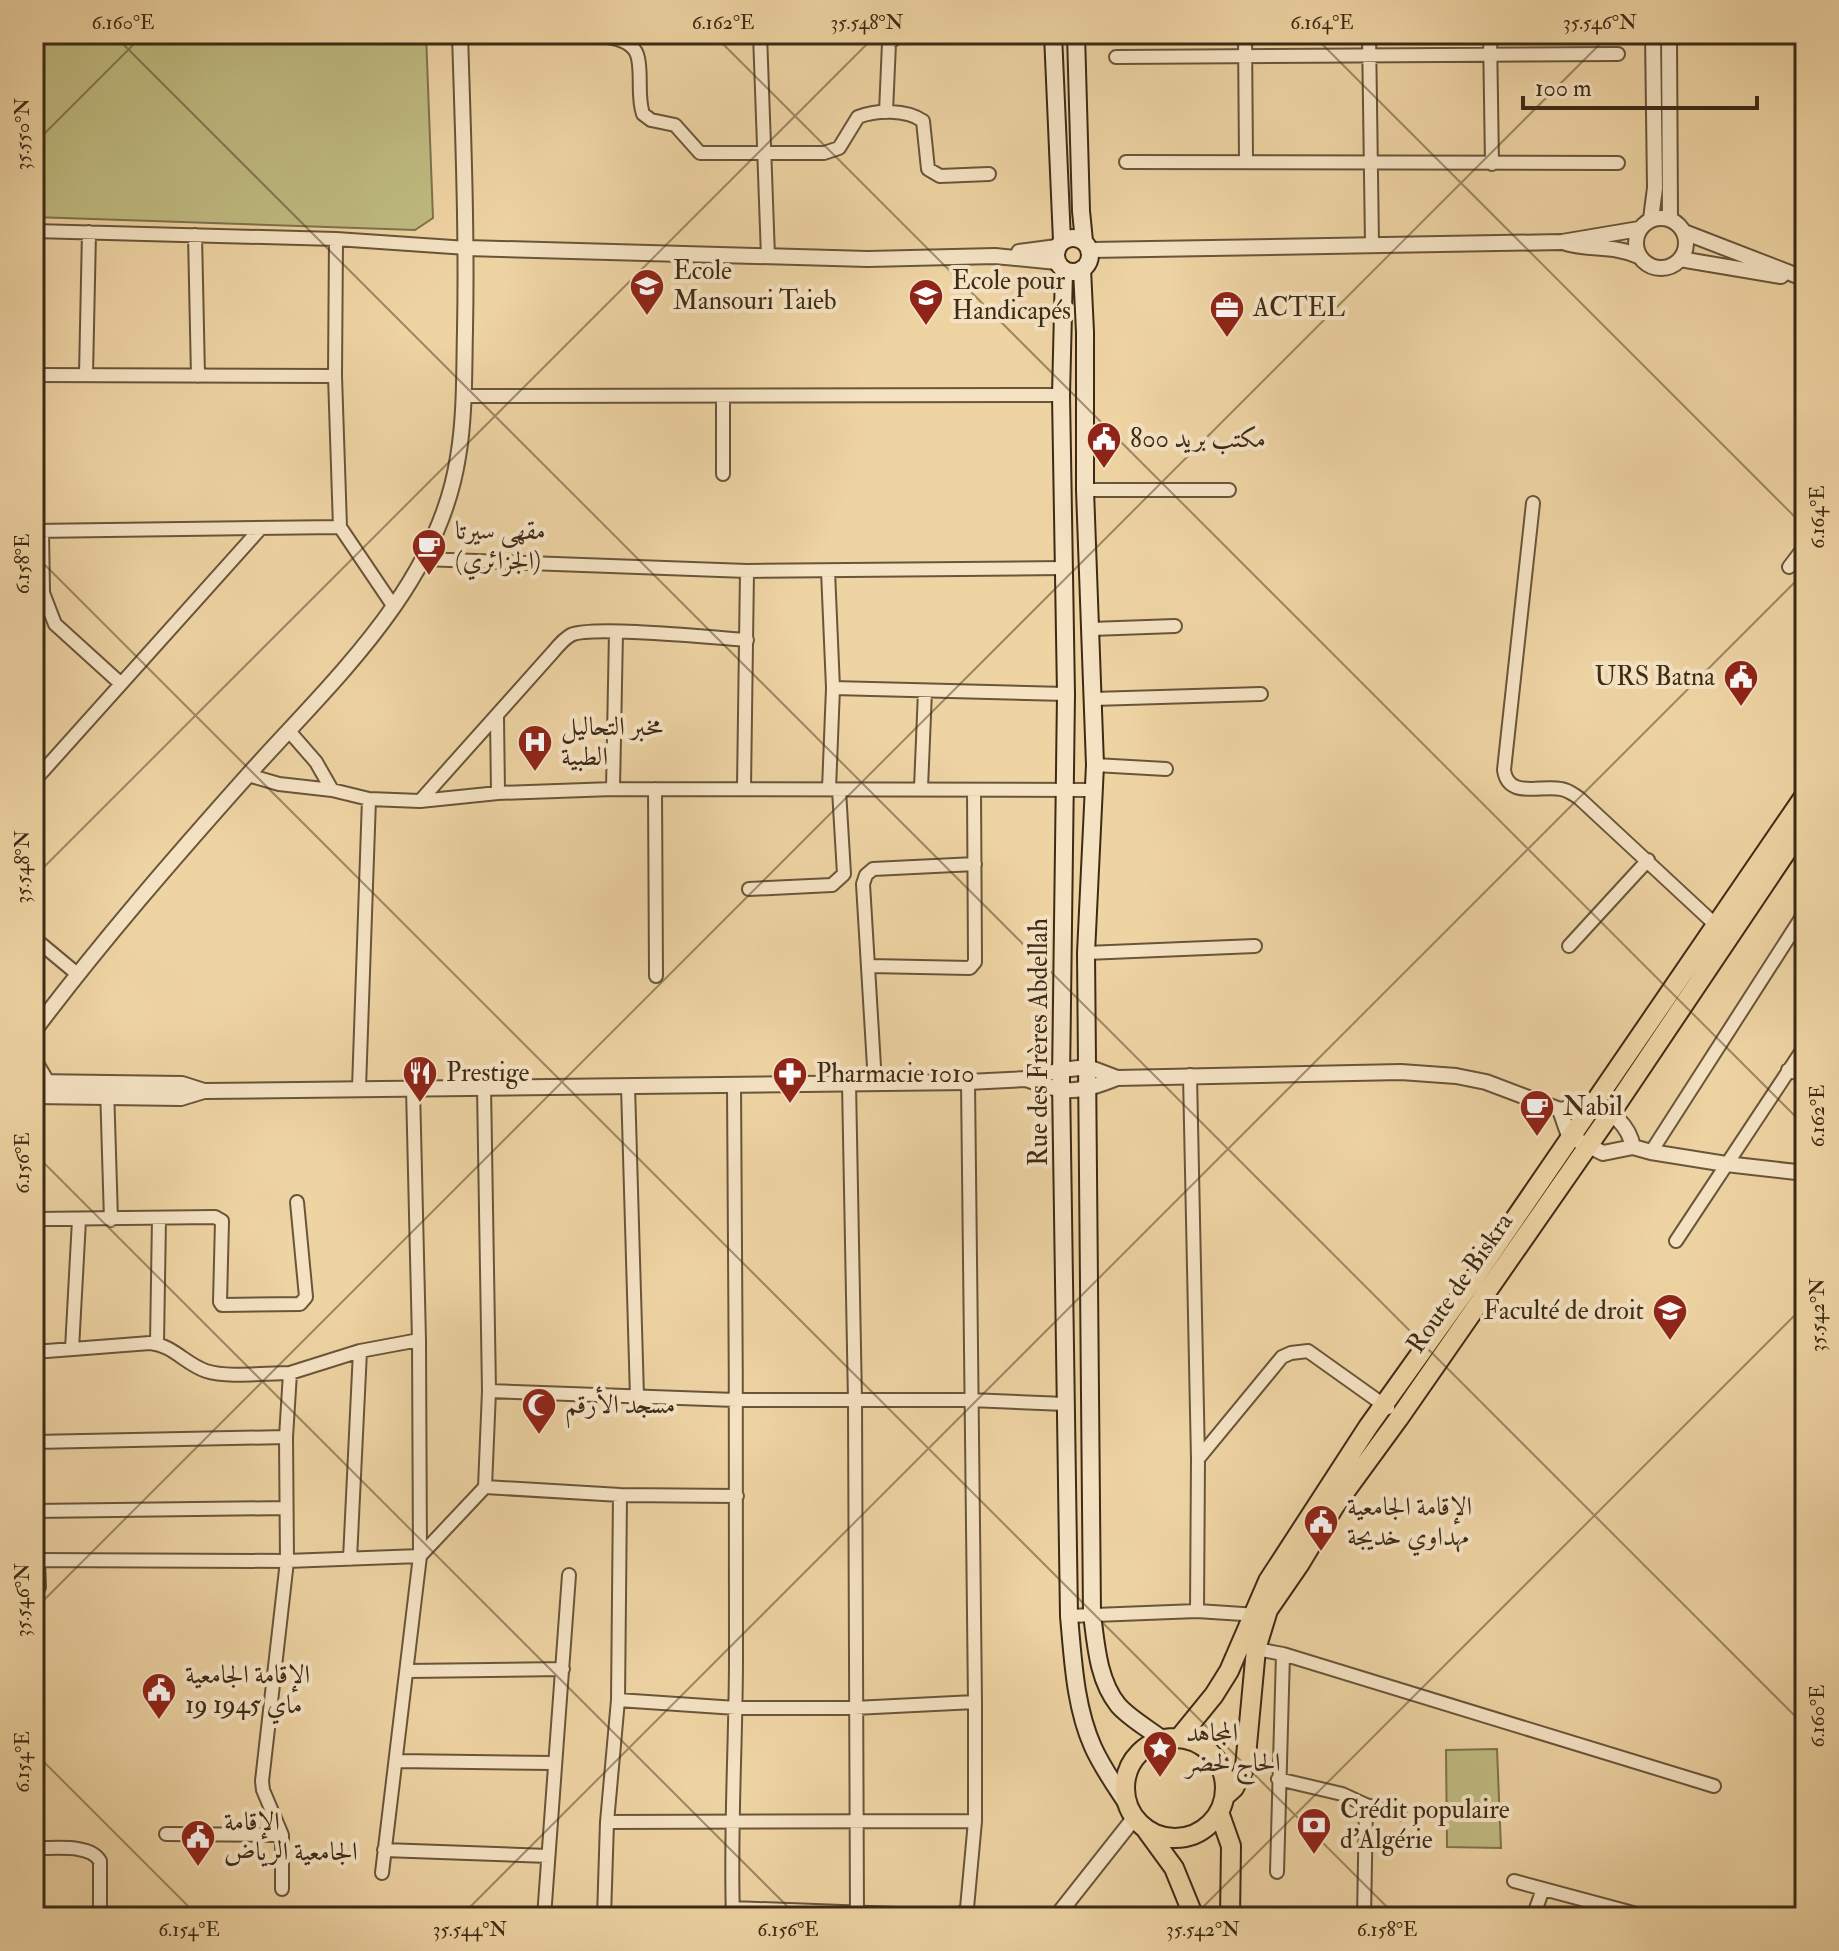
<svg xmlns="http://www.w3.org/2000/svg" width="1839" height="1951" font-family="'IM FELL Double Pica',Amiri,serif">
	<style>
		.green { fill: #bfbb81; stroke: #7e734c; stroke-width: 2 }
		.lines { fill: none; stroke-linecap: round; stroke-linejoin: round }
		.minor-casing { stroke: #695539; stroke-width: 16 }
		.tertiary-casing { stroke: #695539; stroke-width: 18 }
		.secondary-casing { stroke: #3d2b16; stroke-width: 20 }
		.primary-casing { stroke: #3d2b16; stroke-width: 22 }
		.minor { stroke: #f4e2c3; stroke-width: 12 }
		.tertiary { stroke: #f4e2c3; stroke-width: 14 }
		.secondary { stroke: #f4e2c3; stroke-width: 16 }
		.primary { stroke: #eed3a3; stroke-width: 18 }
		.ticks { fill: none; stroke: #3d2b16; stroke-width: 2; stroke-opacity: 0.45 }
		.labels { text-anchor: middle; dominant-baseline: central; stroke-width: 8; stroke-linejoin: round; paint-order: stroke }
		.poi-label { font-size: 26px; fill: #3d2b16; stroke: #f4e2c3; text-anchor: start }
		.street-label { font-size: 26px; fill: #3d2b16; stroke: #f4e2c3 }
		.neatline { fill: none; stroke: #3d2b16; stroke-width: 3 }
		.ticks-label { font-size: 20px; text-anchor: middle; fill: #3d2b16 }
	</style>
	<rect width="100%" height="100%" fill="#eed3a3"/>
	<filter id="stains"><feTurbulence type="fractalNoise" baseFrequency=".0025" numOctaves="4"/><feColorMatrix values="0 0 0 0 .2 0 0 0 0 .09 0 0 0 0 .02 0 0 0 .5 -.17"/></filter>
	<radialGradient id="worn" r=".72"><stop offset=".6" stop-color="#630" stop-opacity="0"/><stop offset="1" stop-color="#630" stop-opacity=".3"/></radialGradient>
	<path class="green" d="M 34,34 L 426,34 L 433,218 L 415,230 L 34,217 Z
		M 1497,1749 L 1501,1848 L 1447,1847 L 1446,1750 Z"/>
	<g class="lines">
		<g class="minor-casing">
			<path id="minor" d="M 548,34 C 571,39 632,27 638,58 C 642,77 637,96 643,114 L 651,120 L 675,125 L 700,153 L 824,153 L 839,148 L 858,117 C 876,110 906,109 923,121 L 928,169 L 940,176 L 989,174
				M 760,34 L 768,257
				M 1245,34 L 1246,161
				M 1369,34 L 1372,244
				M 1490,34 L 1492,164
				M 1116,57 L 1618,54
				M 886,112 L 889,43 L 898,36 L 914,34
				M 1126,162 L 1618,163
				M 34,231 L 336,239 L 467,248
				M 195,235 L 198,376
				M 336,239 L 335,376 L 340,527 L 394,607
				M 34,375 L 335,376
				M 86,375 L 89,232
				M 463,396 L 1061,395
				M 723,396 L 723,474
				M 1085,490 L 1229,490
				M 1533,503 L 1504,770 C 1508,799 1540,785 1561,789 C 1568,790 1573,794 1579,798 L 1720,929
				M 34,531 L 340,527
				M 42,531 L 43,593 L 55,624 L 120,683
				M 423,559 L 747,571 L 1064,568
				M 1789,567 L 1805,546
				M 828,571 L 833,688 L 829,789
				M 1091,629 L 1175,626
				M 833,688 L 1066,694
				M 1093,699 L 1261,694
				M 497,717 L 498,793
				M 289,731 L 316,762 L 332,790
				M 1095,765 L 1166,769
				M 248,775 L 279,784 L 332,790 L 369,799 L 420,801 L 498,793 L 613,789 L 1094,790
				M 34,781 L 260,529
				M 744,787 L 747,571
				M 921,788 L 925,691
				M 613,789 L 616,632
				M 655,789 L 656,976
				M 420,801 L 553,652 C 558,646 565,638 571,635 C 592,625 717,638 747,640
				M 749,889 L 832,885 L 844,874 L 839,790
				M 34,938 L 76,973
				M 1569,946 L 1648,860
				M 1086,953 L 1255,946
				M 870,966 L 970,968 L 975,962 L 974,790
				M 1788,1070 L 1805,1076
				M 1190,1075 L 1198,1459 L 1197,1611
				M 849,1083 L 855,1401 L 857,1917
				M 875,1083 L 863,884 L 866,875 L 873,869 L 975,864
				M 628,1086 L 637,1397
				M 107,1087 L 111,1220
				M 359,1088 L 369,799
				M 1651,1152 L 1805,912
				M 34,1219 L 215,1217 L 222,1221 L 220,1302 L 222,1305 L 300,1304 L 306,1297 L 297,1202
				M 1676,1241 L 1805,1046
				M 157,1343 L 159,1218
				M 72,1349 L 79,1220
				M 34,1352 L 150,1343 C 173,1345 185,1364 206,1371 C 227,1378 266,1373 290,1373
				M 489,1391 L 735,1400 L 970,1400 L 1065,1404
				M 34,1442 L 286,1437
				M 1198,1459 L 1282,1357 L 1291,1353 L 1308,1351 L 1388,1408
				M 485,1487 L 620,1495 L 737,1496
				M 34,1511 L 286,1508
				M 350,1559 L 360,1351
				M 34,1560 L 287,1561 L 420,1556 L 485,1487 L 489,1391 L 484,1087
				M 34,1593 L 39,1587 L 38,1561
				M 1069,1616 L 1197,1611 L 1258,1615
				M 1256,1649 L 1283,1654 L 1714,1786
				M 407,1671 L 563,1669
				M 618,1700 L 736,1708 L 854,1708 L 975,1702
				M 397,1761 L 553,1763
				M 1278,1779 L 1342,1794 L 1366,1805 L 1400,1814
				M 607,1822 L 975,1821
				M 166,1834 L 282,1835
				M 34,1848 C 53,1849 90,1843 100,1861 L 100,1917
				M 384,1850 L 548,1856
				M 1277,1872 L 1283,1654
				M 382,1873 L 420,1556 L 419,1340 L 413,1088
				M 1514,1881 L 1648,1917
				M 282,1889 L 282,1835 L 263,1790 L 262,1781 L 287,1561 L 286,1437 L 290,1373 L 360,1351 L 419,1340
				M 732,1908 L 950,1916 L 961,1914 L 967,1908 L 975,1821 L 975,1702 L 968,1082
				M 544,1917 L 569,1575
				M 604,1917 L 607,1822 L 618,1700 L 620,1495
				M 733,1917 C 730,1830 736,1743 736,1656 C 737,1465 735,1275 734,1084
				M 1364,1917 L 1366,1805
				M 1533,1917 L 1543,1889"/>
		</g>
		<g class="tertiary-casing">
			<path id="tertiary" d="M 1669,34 L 1670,219
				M1636 243a25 25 0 1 1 50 0a25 25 0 1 1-50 0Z
				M 1651,219 L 1655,188 L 1653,34
				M 1684,232 L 1803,278
				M 1566,243 C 1590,250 1615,245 1638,256
				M 467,248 L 868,259 L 995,256 L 1057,262
				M 1090,250 L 1562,242 L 1639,229
				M 1019,252 L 1057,247
				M 1680,259 L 1781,276
				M 34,1031 C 101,942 174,858 248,775 C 331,682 438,587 458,457 C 465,416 464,372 465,330 C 467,231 463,133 460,34
				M 34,1060 L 47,1082
				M 1088,1067 L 1117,1078 C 1076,1094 1067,1094 1026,1079 L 1061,1070 Z
				M 1117,1078 L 1401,1072 L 1456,1076 L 1486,1082 L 1560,1110 L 1593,1103 C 1613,1114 1628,1123 1633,1147
				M 34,1082 L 182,1084 L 204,1091
				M 34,1096 L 181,1098 L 204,1091 L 968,1082 L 1026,1079
				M 1560,1110 L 1569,1136 L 1603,1153 L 1633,1147 L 1651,1152 L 1726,1164 L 1805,1173
				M 1056,1917 L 1135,1817"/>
		</g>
		<g class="secondary-casing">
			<path id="secondary" d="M 1053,34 L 1062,241
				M 1076,34 L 1081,211 L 1084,241
				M1056 255a17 17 0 1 1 34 0a17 17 0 1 1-34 0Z
				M 1082,269 L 1085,332 L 1085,490 L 1095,765 L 1086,953 L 1092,1614 C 1096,1645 1098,1680 1118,1705 C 1129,1718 1149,1729 1163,1740
				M 1064,270 L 1061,395 L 1066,694 L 1061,1080 L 1069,1616 C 1073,1660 1075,1707 1093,1747 C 1102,1767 1114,1784 1126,1802"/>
		</g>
		<g class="primary-casing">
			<path id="primary" d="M 1179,1738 L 1214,1695 L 1229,1671 L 1268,1581 L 1368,1427 L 1473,1280 L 1805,795
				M1125 1788a50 50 0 1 1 100 0a50 50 0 1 1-100 0Z
				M 1225,1796 L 1234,1788 L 1245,1767 L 1256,1649 L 1268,1610 L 1299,1565 L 1334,1507 L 1399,1418 L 1611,1113 L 1805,824
				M 1219,1812 L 1231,1846 L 1230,1917
				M 1147,1831 L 1174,1868 L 1194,1917"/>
		</g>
		<use href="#minor" class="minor"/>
		<use href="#tertiary" class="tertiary"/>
		<use href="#secondary" class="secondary"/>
		<use href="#primary" class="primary"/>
	</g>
	<path class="ticks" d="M 113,34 L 1805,1726M 713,34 L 1805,1126M 1312,34 L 1805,527M 34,144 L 144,34M 34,554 L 1397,1917M 34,877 L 877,34M 34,1153 L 798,1917M 34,1610 L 1610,34M 34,1752 L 199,1917M 460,1917 L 1805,572M 1193,1917 L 1805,1305"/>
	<defs>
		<g id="school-pin" transform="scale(1.8)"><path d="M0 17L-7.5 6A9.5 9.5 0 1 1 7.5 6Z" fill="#8f2418" stroke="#f4e2c3"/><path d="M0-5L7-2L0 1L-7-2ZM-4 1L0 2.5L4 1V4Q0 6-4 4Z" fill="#fff"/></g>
		<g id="office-pin" transform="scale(1.8)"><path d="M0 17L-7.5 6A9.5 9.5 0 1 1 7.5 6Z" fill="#8f2418" stroke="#f4e2c3"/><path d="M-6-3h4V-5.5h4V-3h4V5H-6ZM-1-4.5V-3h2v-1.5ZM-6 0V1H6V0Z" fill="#fff"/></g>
		<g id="civic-pin" transform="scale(1.8)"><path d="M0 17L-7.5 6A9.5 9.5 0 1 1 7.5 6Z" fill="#8f2418" stroke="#f4e2c3"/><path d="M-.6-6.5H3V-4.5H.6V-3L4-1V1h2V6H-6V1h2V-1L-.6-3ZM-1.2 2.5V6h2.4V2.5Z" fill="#fff"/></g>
		<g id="cafe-pin" transform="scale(1.8)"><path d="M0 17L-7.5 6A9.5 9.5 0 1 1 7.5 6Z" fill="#8f2418" stroke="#f4e2c3"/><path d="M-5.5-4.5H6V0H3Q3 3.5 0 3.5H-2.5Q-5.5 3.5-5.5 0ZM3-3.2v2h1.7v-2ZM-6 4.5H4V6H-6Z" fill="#fff"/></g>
		<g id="hospital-pin" transform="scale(1.8)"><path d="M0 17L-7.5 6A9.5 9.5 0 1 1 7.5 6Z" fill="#8f2418" stroke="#f4e2c3"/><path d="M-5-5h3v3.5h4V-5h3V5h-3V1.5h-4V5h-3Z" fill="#fff"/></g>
		<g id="restaurant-pin" transform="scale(1.8)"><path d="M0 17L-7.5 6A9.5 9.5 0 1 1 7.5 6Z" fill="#8f2418" stroke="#f4e2c3"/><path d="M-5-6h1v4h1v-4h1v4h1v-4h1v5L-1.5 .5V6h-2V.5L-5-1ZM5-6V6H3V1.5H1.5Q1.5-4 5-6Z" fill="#fff"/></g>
		<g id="pharmacy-pin" transform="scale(1.8)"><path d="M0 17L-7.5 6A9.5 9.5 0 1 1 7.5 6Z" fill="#8f2418" stroke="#f4e2c3"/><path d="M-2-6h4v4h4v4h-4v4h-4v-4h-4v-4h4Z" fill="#fff"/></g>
		<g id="university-pin" transform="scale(1.8)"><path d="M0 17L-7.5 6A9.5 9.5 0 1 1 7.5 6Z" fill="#8f2418" stroke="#f4e2c3"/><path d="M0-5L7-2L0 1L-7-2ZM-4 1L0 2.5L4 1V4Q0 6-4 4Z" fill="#fff"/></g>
		<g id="mosque-pin" transform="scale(1.8)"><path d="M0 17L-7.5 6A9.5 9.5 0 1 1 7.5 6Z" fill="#8f2418" stroke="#f4e2c3"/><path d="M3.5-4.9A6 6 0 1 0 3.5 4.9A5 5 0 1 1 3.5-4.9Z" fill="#fff"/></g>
		<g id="sight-pin" transform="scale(1.8)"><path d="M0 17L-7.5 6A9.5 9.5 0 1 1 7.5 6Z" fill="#8f2418" stroke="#f4e2c3"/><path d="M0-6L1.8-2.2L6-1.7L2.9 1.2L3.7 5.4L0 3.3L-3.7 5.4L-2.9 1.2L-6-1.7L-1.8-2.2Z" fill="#fff"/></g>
		<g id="bank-pin" transform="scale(1.8)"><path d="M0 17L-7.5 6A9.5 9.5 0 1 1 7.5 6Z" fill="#8f2418" stroke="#f4e2c3"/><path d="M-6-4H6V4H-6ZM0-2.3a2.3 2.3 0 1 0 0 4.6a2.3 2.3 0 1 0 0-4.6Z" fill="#fff"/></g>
	</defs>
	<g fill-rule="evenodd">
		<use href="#school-pin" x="647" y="286"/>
		<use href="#school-pin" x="926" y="296"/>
		<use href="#office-pin" x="1227" y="308"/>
		<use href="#civic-pin" x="1104" y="439"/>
		<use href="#cafe-pin" x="429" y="546"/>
		<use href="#civic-pin" x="1741" y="677"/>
		<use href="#hospital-pin" x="535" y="742"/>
		<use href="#restaurant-pin" x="420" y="1073"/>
		<use href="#pharmacy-pin" x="790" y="1074"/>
		<use href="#cafe-pin" x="1537" y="1107"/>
		<use href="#university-pin" x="1670" y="1311"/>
		<use href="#mosque-pin" x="539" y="1405"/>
		<use href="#civic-pin" x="1321" y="1522"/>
		<use href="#civic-pin" x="159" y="1690"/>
		<use href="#sight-pin" x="1160" y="1748"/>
		<use href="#bank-pin" x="1314" y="1825"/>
		<use href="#civic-pin" x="198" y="1837"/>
	</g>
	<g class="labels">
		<g class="poi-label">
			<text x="673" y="271">Ecole<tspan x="673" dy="30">Mansouri Taieb</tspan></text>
			<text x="952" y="281">Ecole pour<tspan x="952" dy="30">Handicapés</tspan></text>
			<text x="1253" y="308">ACTEL</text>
			<text x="1130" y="439">مكتب بريد 800</text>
			<text x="455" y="531">مقهى سيرتا<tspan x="455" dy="30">(الجزائري)</tspan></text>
			<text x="1715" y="677" text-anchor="end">URS Batna</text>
			<text x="561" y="727">مخبر التحاليل<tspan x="561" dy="30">الطبية</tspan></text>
			<text x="446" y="1073">Prestige</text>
			<text x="816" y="1074">Pharmacie 1010</text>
			<text x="1563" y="1107">Nabil</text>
			<text x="1644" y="1311" text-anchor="end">Faculté de droit</text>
			<text x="565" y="1405">مسجد الأرقم</text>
			<text x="1347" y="1507">الإقامة الجامعية<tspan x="1347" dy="30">مهداوي خديجة</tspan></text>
			<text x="185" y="1675">الإقامة الجامعية<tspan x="185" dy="30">19 ماي 1945</tspan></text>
			<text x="1186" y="1733">المجاهد<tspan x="1186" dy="30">الحاج لخضر</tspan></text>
			<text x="1340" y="1810">Crédit populaire<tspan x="1340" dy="30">d'Algérie</tspan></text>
			<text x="224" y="1822">الإقامة<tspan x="224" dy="30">الجامعية الرياض</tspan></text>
		</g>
		<g class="street-label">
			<text transform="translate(1039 1042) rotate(-90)">Rue des Frères Abdellah</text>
			<text transform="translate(1460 1283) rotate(-55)">Route de Biskra</text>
		</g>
	</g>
	<rect width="1839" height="1951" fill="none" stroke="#eed3a3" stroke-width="88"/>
	<path d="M1523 96v12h234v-12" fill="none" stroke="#3d2b16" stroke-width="4"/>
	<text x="1535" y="96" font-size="24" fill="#3d2b16" stroke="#f4e2c3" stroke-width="6" paint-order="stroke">100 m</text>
	<rect x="44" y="44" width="1751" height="1863" class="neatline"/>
	<g class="ticks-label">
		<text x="123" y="29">6.160°E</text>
		<text x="723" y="29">6.162°E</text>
		<text x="867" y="29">35.548°N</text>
		<text x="1322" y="29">6.164°E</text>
		<text x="1600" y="29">35.546°N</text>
		<text transform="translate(22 134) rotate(-90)" y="7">35.550°N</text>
		<text transform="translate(1817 517) rotate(-90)" y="7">6.164°E</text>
		<text transform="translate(22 564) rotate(-90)" y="7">6.158°E</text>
		<text transform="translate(22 867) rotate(-90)" y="7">35.548°N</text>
		<text transform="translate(1817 1116) rotate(-90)" y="7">6.162°E</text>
		<text transform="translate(22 1163) rotate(-90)" y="7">6.156°E</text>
		<text transform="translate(1817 1315) rotate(-90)" y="7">35.542°N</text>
		<text transform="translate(22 1600) rotate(-90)" y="7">35.546°N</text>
		<text transform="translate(1817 1716) rotate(-90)" y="7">6.160°E</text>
		<text transform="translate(22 1762) rotate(-90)" y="7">6.154°E</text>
		<text x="189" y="1936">6.154°E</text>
		<text x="470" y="1936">35.544°N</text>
		<text x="788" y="1936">6.156°E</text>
		<text x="1203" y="1936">35.542°N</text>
		<text x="1387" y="1936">6.158°E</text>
	</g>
	<rect width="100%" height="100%" filter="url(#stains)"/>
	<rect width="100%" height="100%" fill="url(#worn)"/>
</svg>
